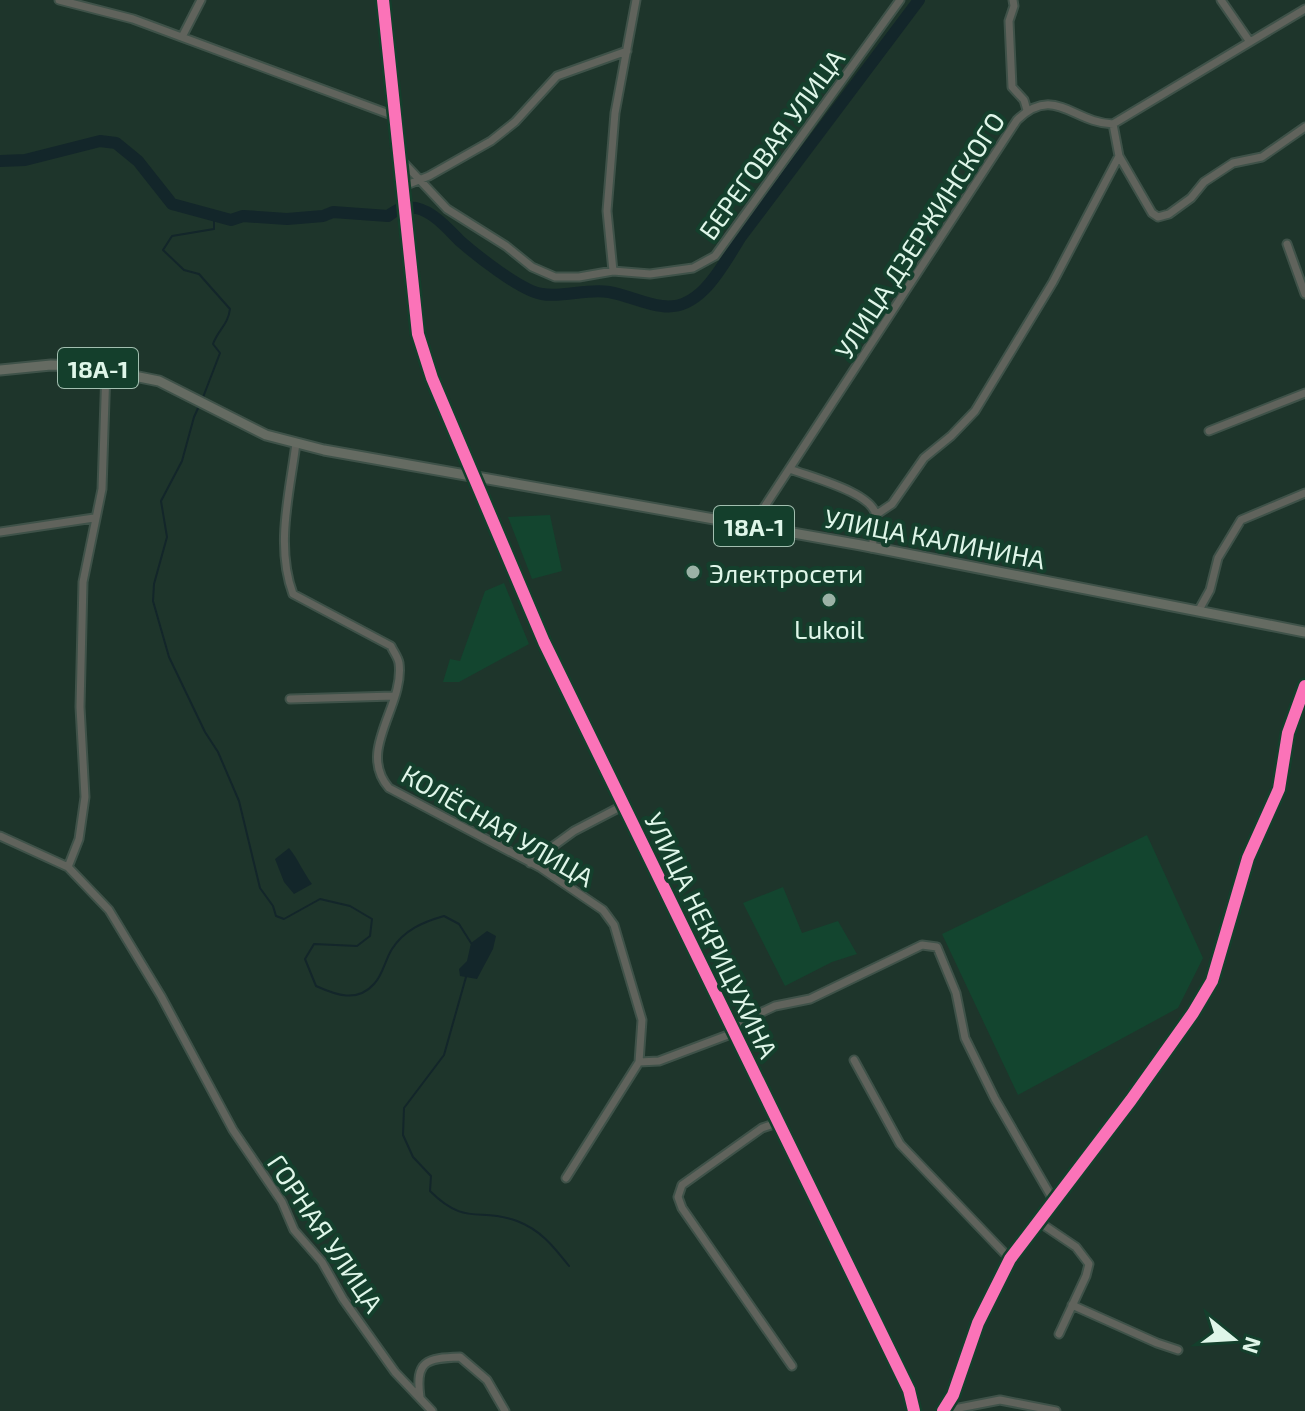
<svg xmlns="http://www.w3.org/2000/svg" width="1305" height="1411" font-family="'Exo 2',sans-serif">
	<style>
		.built { fill: #13452f }
		.water { fill: #13262a }
		.lines { fill: none; stroke-linecap: round; stroke-linejoin: round }
		.stream { stroke: #13262a; stroke-width: 2 }
		.river { stroke: #13262a; stroke-width: 12 }
		.minor-casing { stroke: #3f5249; stroke-width: 11 }
		.major-casing { stroke: #3f5249; stroke-width: 13 }
		.minor { stroke: #60635c; stroke-width: 7 }
		.major { stroke: #656b62; stroke-width: 9 }
		.cycleway-casing { stroke: #143f2c; stroke-width: 17 }
		.cycleway { stroke: #fb73b8; stroke-width: 12 }
		.poi-dot { fill: #9bb2a6; stroke: #143f2c; stroke-width: 3 }
		.labels { text-anchor: middle; dominant-baseline: central; stroke-width: 8; stroke-linejoin: round; paint-order: stroke }
		.shield { fill: #143f2c; stroke: #a2bfb0; stroke-width: 2 }
		.shield-label { font-size: 24px; font-weight: bold; fill: #dff6e9 }
		.street-label { font-size: 26px; fill: #dff6e9; stroke: #143f2c }
		.poi-label { font-size: 26px; fill: #dff6e9; stroke: #143f2c; text-anchor: start }
	</style>
	<rect width="100%" height="100%" fill="#1e352b"/>
	<path class="built" d="M 550,515 L 562,571 L 532,579 L 508,517 Z
		M 504,583 L 529,644 L 459,682 L 443,682 L 450,659 L 460,661 L 485,591 Z
		M 1147,835 L 1203,958 L 1178,1008 L 1018,1095 L 942,934 Z
		M 783,887 L 802,933 L 838,921 L 857,954 L 832,962 L 785,986 L 743,903 Z"/>
	<path class="water" d="M 289,848 C 298,859 303,872 312,884 L 294,894 L 284,882 L 275,859 Z
		M 487,931 L 496,936 L 493,949 L 477,979 L 460,976 L 459,969 L 467,961 L 471,943 Z"/>
	<g class="lines">
		<path class="stream" d="M 202,400 L 220,353 L 213,344 C 218,330 228,325 230,309 L 199,274 L 184,270 L 163,250 L 172,236 L 214,229 L 214,215
			M 199,406 L 194,417 L 182,461 L 161,501 L 167,537 L 154,584 L 153,601 L 169,657 L 205,732 L 218,752 L 239,801 L 260,888 L 273,906 L 276,916 L 284,919 L 320,899 L 350,906 L 372,919 L 370,936 L 357,946 L 314,944 L 305,959 L 316,986 C 336,995 357,1003 374,984 C 383,975 385,960 392,949 C 404,930 423,922 444,916 L 459,924 L 471,943
			M 466,977 L 444,1055 L 404,1108 L 403,1135 L 413,1157 L 431,1176 L 430,1191 C 466,1227 479,1207 517,1221 C 541,1230 554,1247 569,1266"/>
		<path class="river" d="M 0,161 L 25,160 L 100,141 L 116,143 L 138,161 L 172,204 L 231,220 L 243,216 L 287,219 L 323,216 L 333,212 L 388,216 C 397,209 404,206 416,208 C 434,212 448,229 460,241 C 476,255 521,291 542,294 C 563,298 587,288 609,292 C 627,295 644,304 662,306 C 700,312 723,265 740,238 L 919,0"/>
		<g class="minor-casing">
			<path id="minor" d="M 59,0 L 133,19 L 397,117
				M 383,0 L 418,334 L 432,378 L 544,642 L 909,1390 L 914,1411
				M 1013,0 L 1014,6 L 1009,21 L 1012,87 L 1024,100 L 1027,110
				M 1221,0 L 1250,42
				M 182,37 L 201,0
				M 1113,124 L 1119,156 L 1152,213 L 1158,217 L 1169,214 L 1191,198 L 1204,182 L 1233,163 L 1262,157 L 1305,127
				M 402,161 L 447,209 L 506,246 L 532,267 L 555,277 L 579,277 L 613,271 L 650,274 L 693,268 L 715,256 L 900,0
				M 404,186 L 429,176 L 491,141 L 515,122 L 557,76 L 627,51
				M 1287,244 L 1305,294
				M 613,271 L 607,211 L 615,113 L 636,0
				M 1209,431 L 1305,393
				M 296,443 C 290,492 275,546 293,594 L 391,646 C 393,651 398,657 399,663 C 405,706 356,750 389,788 L 541,868 L 603,910 L 614,925 L 642,1020 L 639,1062 L 566,1178
				M 790,469 C 810,477 874,493 876,516 C 877,526 873,538 872,548
				M 877,514 L 892,504 L 924,458 L 951,436 L 975,411 L 1053,282 L 1119,156
				M 752,526 L 1017,120 C 1054,84 1073,123 1113,124 L 1305,9
				M 0,532 L 94,518
				M 1195,610 L 1200,608 L 1210,590 L 1218,558 L 1241,520 L 1305,493
				M 290,699 L 394,696
				M 0,836 L 68,867 L 109,910 L 161,996 L 233,1130 L 282,1202 L 294,1230 L 322,1262 L 343,1299 L 395,1372 L 432,1411
				M 530,863 L 574,831 L 624,805
				M 68,867 L 79,839 L 85,797 L 80,707 L 83,582 L 102,489 L 106,369
				M 732,1026 L 775,1006 L 810,999 L 922,945 L 937,947 L 956,993 L 965,1038 L 995,1099 L 1055,1203
				M 854,1060 L 900,1144 L 1010,1259
				M 639,1062 L 659,1061 L 736,1032
				M 780,1122 L 762,1128 L 682,1185 L 678,1197 L 682,1208 L 792,1366
				M 1039,1222 L 1076,1247 L 1089,1264 L 1086,1276 L 1059,1334
				M 1072,1305 L 1157,1343 L 1178,1350
				M 420,1397 C 415,1361 426,1358 460,1357 L 487,1380 L 505,1411
				M 943,1411 L 953,1395 L 978,1323 L 1010,1259 L 1131,1100 L 1193,1013 L 1212,981 L 1248,858 L 1279,789 L 1288,733 L 1305,686
				M 944,1411 L 1000,1400 L 1056,1411"/>
		</g>
		<g class="major-casing">
			<path id="major" d="M 0,370 L 51,365 L 84,366 L 159,381 L 266,435 L 324,450 L 861,545 L 1305,632"/>
		</g>
		<use href="#minor" class="minor"/>
		<use href="#major" class="major"/>
		<g class="cycleway-casing">
			<path id="cycleway" d="M 383,0 L 418,334 L 432,378 L 544,642 L 909,1390 L 914,1411
				M 943,1411 L 953,1395 L 978,1323 L 1010,1259 L 1131,1100 L 1193,1013 L 1212,981 L 1248,858 L 1279,789 L 1288,733 L 1305,686"/>
		</g>
		<use href="#cycleway" class="cycleway"/>
	</g>
	<g class="poi-dot">
		<circle cx="693" cy="572" r="8"/>
		<circle cx="829" cy="600" r="8"/>
	</g>
	<g class="labels">
		<g class="shield">
			<rect x="58" y="348" width="80" height="40" rx="6"/>
			<rect x="714" y="506" width="80" height="40" rx="6"/>
		</g>
		<g class="shield-label">
			<text x="98" y="368">18А-1</text>
			<text x="754" y="526">18А-1</text>
		</g>
		<g class="street-label">
			<text transform="translate(771 144) rotate(-54)">БЕРЕГОВАЯ УЛИЦА</text>
			<text transform="translate(919 235) rotate(-57)">УЛИЦА ДЗЕРЖИНСКОГО</text>
			<text transform="translate(935 538) rotate(11)">УЛИЦА КАЛИНИНА</text>
			<text transform="translate(498 825) rotate(30)">КОЛЁСНАЯ УЛИЦА</text>
			<text transform="translate(712 935) rotate(64)">УЛИЦА НЕКРИЦУХИНА</text>
			<text transform="translate(326 1233) rotate(56)">ГОРНАЯ УЛИЦА</text>
		</g>
		<g class="poi-label">
			<text x="709" y="572">Электросети</text>
			<text x="829" y="628" text-anchor="middle">Lukoil</text>
		</g>
	</g>
	<g transform="translate(1233 1339) rotate(108)" stroke="#143f2c" stroke-width="6" paint-order="stroke">
	<path d="M0-6L14 30L0 20L-14 30Z" fill="#dff6e9"/>
	<text y="-12" font-size="22" font-weight="bold" text-anchor="middle" fill="#dff6e9">N</text>
	</g>
</svg>
